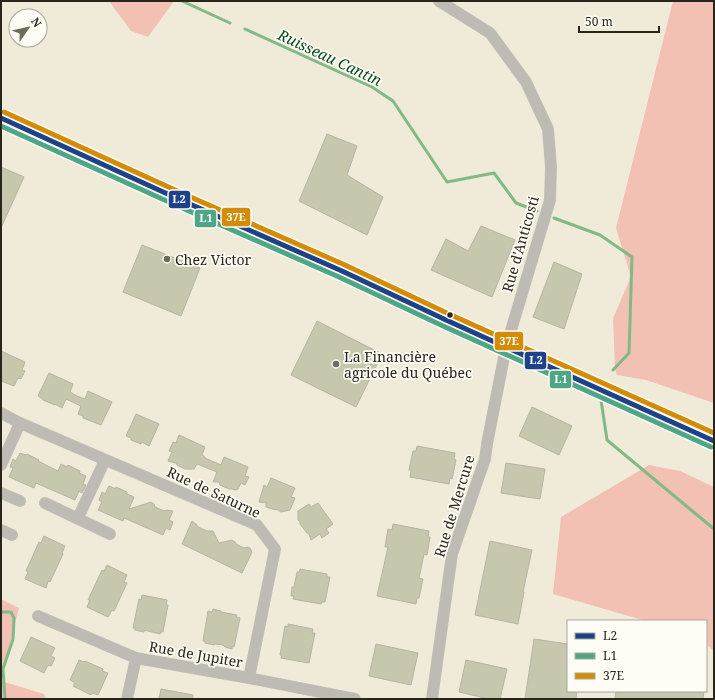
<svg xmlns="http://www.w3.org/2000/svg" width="715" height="700" font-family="'Noto Serif',serif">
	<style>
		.forest { fill: #f2c1b4 }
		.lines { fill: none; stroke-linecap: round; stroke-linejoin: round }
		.stream { stroke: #80ba87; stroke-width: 3 }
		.building { fill: #c6c7ac; stroke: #b5b4a6 }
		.minor-casing { stroke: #cbc6b8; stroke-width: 12 }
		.major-casing { stroke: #cbc6b8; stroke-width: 15 }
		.minor { stroke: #bebab4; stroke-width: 11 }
		.major { stroke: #ada8a2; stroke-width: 14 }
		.bus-1-casing { stroke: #fefcf5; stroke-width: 8 }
		.bus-2-casing { stroke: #fefcf5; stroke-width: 8 }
		.bus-3-casing { stroke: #fefcf5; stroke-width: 8 }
		.bus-1 { stroke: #1e4289; stroke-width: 5 }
		.bus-2 { stroke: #4ea685; stroke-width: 5 }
		.bus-3 { stroke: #d48b05; stroke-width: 5 }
		.poi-dot { fill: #6f6a5d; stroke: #fefcf5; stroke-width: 1.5 }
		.bus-dot { fill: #2a251a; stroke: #fefcf5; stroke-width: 1.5 }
		.labels { text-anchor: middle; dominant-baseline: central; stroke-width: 3.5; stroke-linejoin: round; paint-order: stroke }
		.street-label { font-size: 14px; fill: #2a251a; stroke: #fefcf5 }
		.poi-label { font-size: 14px; fill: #2a251a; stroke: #fefcf5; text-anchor: start }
		.water-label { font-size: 15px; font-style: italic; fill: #06491e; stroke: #fefcf5 }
		.line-badge { stroke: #fefcf5; stroke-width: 1.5 }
		.badge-label { font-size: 11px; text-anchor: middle; font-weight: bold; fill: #fff }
	</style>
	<rect width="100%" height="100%" fill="#f0ead9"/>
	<path class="forest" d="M 109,1 L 174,1 L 148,37 L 131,31 Z
		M 673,1 L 714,1 L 714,403 L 646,380 L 617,375 L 615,369 L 613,318 L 631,277 L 616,228 Z
		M 649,465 L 680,471 L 714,487 L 714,651 L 706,644 L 706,621 L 646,621 L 553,594 L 561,517 Z
		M 1,599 L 19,608 L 1,680 Z
		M 1,681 L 44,694 L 46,699 L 1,699 Z"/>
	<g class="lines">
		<path class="stream" d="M 182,1 L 230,23
			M 245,29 L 372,87 L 393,101 L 447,182 L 494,173 L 516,203 L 537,211
			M 554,218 L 600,235 L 632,257 L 629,353 L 613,370
			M 601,400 L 607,440 L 714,529
			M 1,612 L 11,612 L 14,618 L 13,639 L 3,669 L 5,699"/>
	</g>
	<path class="building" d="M 327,134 L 357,146 L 347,175 L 383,197 L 367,235 L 299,201 Z
		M 1,167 L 24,177 L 1,228 Z
		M 481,226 L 515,240 L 492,297 L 431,270 L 446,239 L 468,251 Z
		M 142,245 L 200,268 L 181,316 L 123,292 Z
		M 554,262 L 582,274 L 564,329 L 533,317 Z
		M 317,321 L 382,354 L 356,407 L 291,375 Z
		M 1,351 L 25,362 L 22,370 L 25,371 L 21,379 L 18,378 L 14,386 L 1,381 Z
		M 49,373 L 73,384 L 70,392 L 77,396 L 85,399 L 88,391 L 112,402 L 101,425 L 83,418 L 83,416 L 78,414 L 81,406 L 66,399 L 62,408 L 55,404 L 55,405 L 43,400 L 43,399 L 38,396 Z
		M 532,407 L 572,426 L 559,455 L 519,436 Z
		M 136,414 L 159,424 L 149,446 L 142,442 L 141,444 L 131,440 L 131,438 L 126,436 Z
		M 179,435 L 205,447 L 202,455 L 205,457 L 205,458 L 221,465 L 224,457 L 248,467 L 245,476 L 249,477 L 245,485 L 241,483 L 238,489 L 235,490 L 232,489 L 229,489 L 220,485 L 219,482 L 213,482 L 217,472 L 197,464 L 194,469 L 185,469 L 177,465 L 176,463 L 168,461 L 172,452 L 169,451 L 173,442 L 176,443 Z
		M 417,446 L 455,453 L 454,459 L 456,460 L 452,479 L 450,478 L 449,484 L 410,477 L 411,470 L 409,470 L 413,451 L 416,451 Z
		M 20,453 L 26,455 L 27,454 L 39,460 L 38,461 L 58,471 L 61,464 L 67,467 L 68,465 L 80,471 L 79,473 L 86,476 L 83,484 L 86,485 L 82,493 L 79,491 L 75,500 L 36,483 L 34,488 L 9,477 L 13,468 L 10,467 L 13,459 L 16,461 Z
		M 506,463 L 545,469 L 540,499 L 501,493 Z
		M 271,478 L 295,488 L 291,497 L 295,498 L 290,510 L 281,512 L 278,510 L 272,509 L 266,507 L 266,503 L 259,502 L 264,485 L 267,487 Z
		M 109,486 L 116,489 L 116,487 L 127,492 L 127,494 L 134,497 L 129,509 L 151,502 L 154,504 L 155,507 L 164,511 L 167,510 L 173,511 L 169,520 L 173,522 L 170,530 L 166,528 L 163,535 L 124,518 L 123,521 L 98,510 L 102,502 L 99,500 L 102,492 L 105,494 Z
		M 318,503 L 333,524 L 326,529 L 329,533 L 322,538 L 320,534 L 311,540 L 309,534 L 307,533 L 300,524 L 300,522 L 298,520 L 298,511 L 309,504 L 311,507 Z
		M 192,521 L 196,524 L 198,527 L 207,531 L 213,531 L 219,543 L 232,540 L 235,542 L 236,544 L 244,548 L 248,547 L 250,548 L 252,552 L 242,573 L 182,544 Z
		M 393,524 L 429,531 L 428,537 L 430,537 L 427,555 L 424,554 L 419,578 L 423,579 L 419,598 L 417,598 L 416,604 L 377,596 L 388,547 L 385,547 L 388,529 L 392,530 Z
		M 44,536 L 65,546 L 62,553 L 63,554 L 50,582 L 48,581 L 46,588 L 25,579 L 28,572 L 26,571 L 39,542 L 41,543 Z
		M 490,541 L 532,550 L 523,592 L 524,592 L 518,624 L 475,615 Z
		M 107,565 L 127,575 L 124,582 L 127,583 L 114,611 L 112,610 L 108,617 L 87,607 L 90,600 L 88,600 L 102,570 L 104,571 Z
		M 300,569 L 327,574 L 327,577 L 330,577 L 325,602 L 322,602 L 321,604 L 293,599 L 294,596 L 291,596 L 292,587 L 294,587 L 297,572 L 299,572 Z
		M 142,595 L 167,600 L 166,605 L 168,605 L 163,632 L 161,632 L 160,634 L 144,630 L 144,632 L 135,630 L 135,628 L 133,628 L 139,599 L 141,600 Z
		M 213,609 L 221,611 L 221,612 L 237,615 L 236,617 L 240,618 L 234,647 L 232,646 L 232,649 L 225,647 L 223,645 L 215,644 L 214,645 L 205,643 L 205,641 L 203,641 L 208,611 L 212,612 Z
		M 288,624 L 313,629 L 312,633 L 315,633 L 309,663 L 281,658 L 282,655 L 280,655 L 285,626 L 288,627 Z
		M 31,637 L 55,648 L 51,656 L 55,658 L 51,666 L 48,665 L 44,673 L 20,661 Z
		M 534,639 L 568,644 L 568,691 L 577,691 L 576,699 L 525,699 Z
		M 376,644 L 418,653 L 411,685 L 369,676 Z
		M 79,660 L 84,662 L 85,661 L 103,669 L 102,671 L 108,673 L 98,695 L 92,693 L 91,695 L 73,686 L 75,683 L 70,680 Z
		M 466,660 L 507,669 L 500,699 L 489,699 L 459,692 Z
		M 161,689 L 193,695 L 192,699 L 159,699 Z
		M 616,691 L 704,691 L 703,699 L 615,699 Z"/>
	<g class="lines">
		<g class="minor-casing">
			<path id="minor" d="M 1,413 L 20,423 L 257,525 L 275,549 L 249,678
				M 1,465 L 20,423
				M 1,493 L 20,501
				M 45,503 L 110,534
				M 78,518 L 105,460
				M 1,530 L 12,535
				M 38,616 L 136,658 L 249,678 L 355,699
				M 127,699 L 136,658
				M 432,699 L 452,554 L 485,459 L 487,444 L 506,347 L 550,200 L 551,167 L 548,129 L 526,82 L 490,33 L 439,1"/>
		</g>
		<g class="major-casing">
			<path id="major" d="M 1,118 L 183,201 L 342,271 L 446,320 L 714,441"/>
		</g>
		<use href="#minor" class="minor"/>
		<use href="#major" class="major"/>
		<g class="bus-1-casing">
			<path id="bus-1" d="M 1,118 L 183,201 L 342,271 L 446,320 L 714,441"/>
		</g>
		<g class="bus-2-casing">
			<path id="bus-2" d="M 1,126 L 180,207 L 339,277 L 443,326 L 711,447"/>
		</g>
		<g class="bus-3-casing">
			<path id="bus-3" d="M 4,112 L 186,195 L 345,265 L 449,314 L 714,433"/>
		</g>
		<use href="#bus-1" class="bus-1"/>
		<use href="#bus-2" class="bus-2"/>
		<use href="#bus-3" class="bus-3"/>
	</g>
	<g class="poi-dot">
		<circle cx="167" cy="259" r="4"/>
		<circle cx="336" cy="364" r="4"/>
	</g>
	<circle class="bus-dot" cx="450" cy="315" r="3.5"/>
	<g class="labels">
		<g class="street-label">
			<text transform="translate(520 244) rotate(-74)">Rue d'Anticosti</text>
			<text transform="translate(214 492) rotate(25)">Rue de Saturne</text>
			<text transform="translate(454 506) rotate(-73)">Rue de Mercure</text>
			<text transform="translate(196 654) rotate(10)">Rue de Jupiter</text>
		</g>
		<g class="poi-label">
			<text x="175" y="259">Chez Victor</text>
			<text x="344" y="356">La Financière<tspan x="344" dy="16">agricole du Québec</tspan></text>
		</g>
		<g class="water-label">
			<text transform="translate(330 57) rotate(25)">Ruisseau Cantin</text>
		</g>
	</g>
	<g class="line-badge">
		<rect x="168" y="190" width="23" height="19" rx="4" fill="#1e4289"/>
		<rect x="221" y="207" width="30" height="20" rx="4" fill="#d48b05"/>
		<rect x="194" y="209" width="23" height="19" rx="4" fill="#4ea685"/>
		<rect x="494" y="331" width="30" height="20" rx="4" fill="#d48b05"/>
		<rect x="524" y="351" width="23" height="19" rx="4" fill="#1e4289"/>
		<rect x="549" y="370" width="23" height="19" rx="4" fill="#4ea685"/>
	</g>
	<g class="badge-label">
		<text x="179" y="203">L2</text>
		<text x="236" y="221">37E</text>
		<text x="206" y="222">L1</text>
		<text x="509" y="345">37E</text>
		<text x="536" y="364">L2</text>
		<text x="561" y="383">L1</text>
	</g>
	<rect width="715" height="700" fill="none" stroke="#2a251a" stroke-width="4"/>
	<rect x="567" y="620" width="140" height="72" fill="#fefcf5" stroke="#a9a69d"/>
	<rect x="575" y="633" width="20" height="6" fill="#1e4289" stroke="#a9a69d"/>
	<text x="603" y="640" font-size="12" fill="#2a251a">L2</text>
	<rect x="575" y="653" width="20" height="6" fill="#4ea685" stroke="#a9a69d"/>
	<text x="603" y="660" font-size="12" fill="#2a251a">L1</text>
	<rect x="575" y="673" width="20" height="6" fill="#d48b05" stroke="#a9a69d"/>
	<text x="603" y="680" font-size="12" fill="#2a251a">37E</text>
	<g transform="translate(28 28) rotate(56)"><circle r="19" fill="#fefcf5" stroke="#a9a69d"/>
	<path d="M0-3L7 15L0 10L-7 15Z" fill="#6f6a5d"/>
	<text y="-6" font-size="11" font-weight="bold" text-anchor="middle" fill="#2a251a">N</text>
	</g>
	<path d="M579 26v6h80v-6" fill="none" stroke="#2a251a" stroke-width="2"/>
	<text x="585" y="26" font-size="12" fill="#2a251a" stroke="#fefcf5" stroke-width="3" paint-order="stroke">50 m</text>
</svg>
